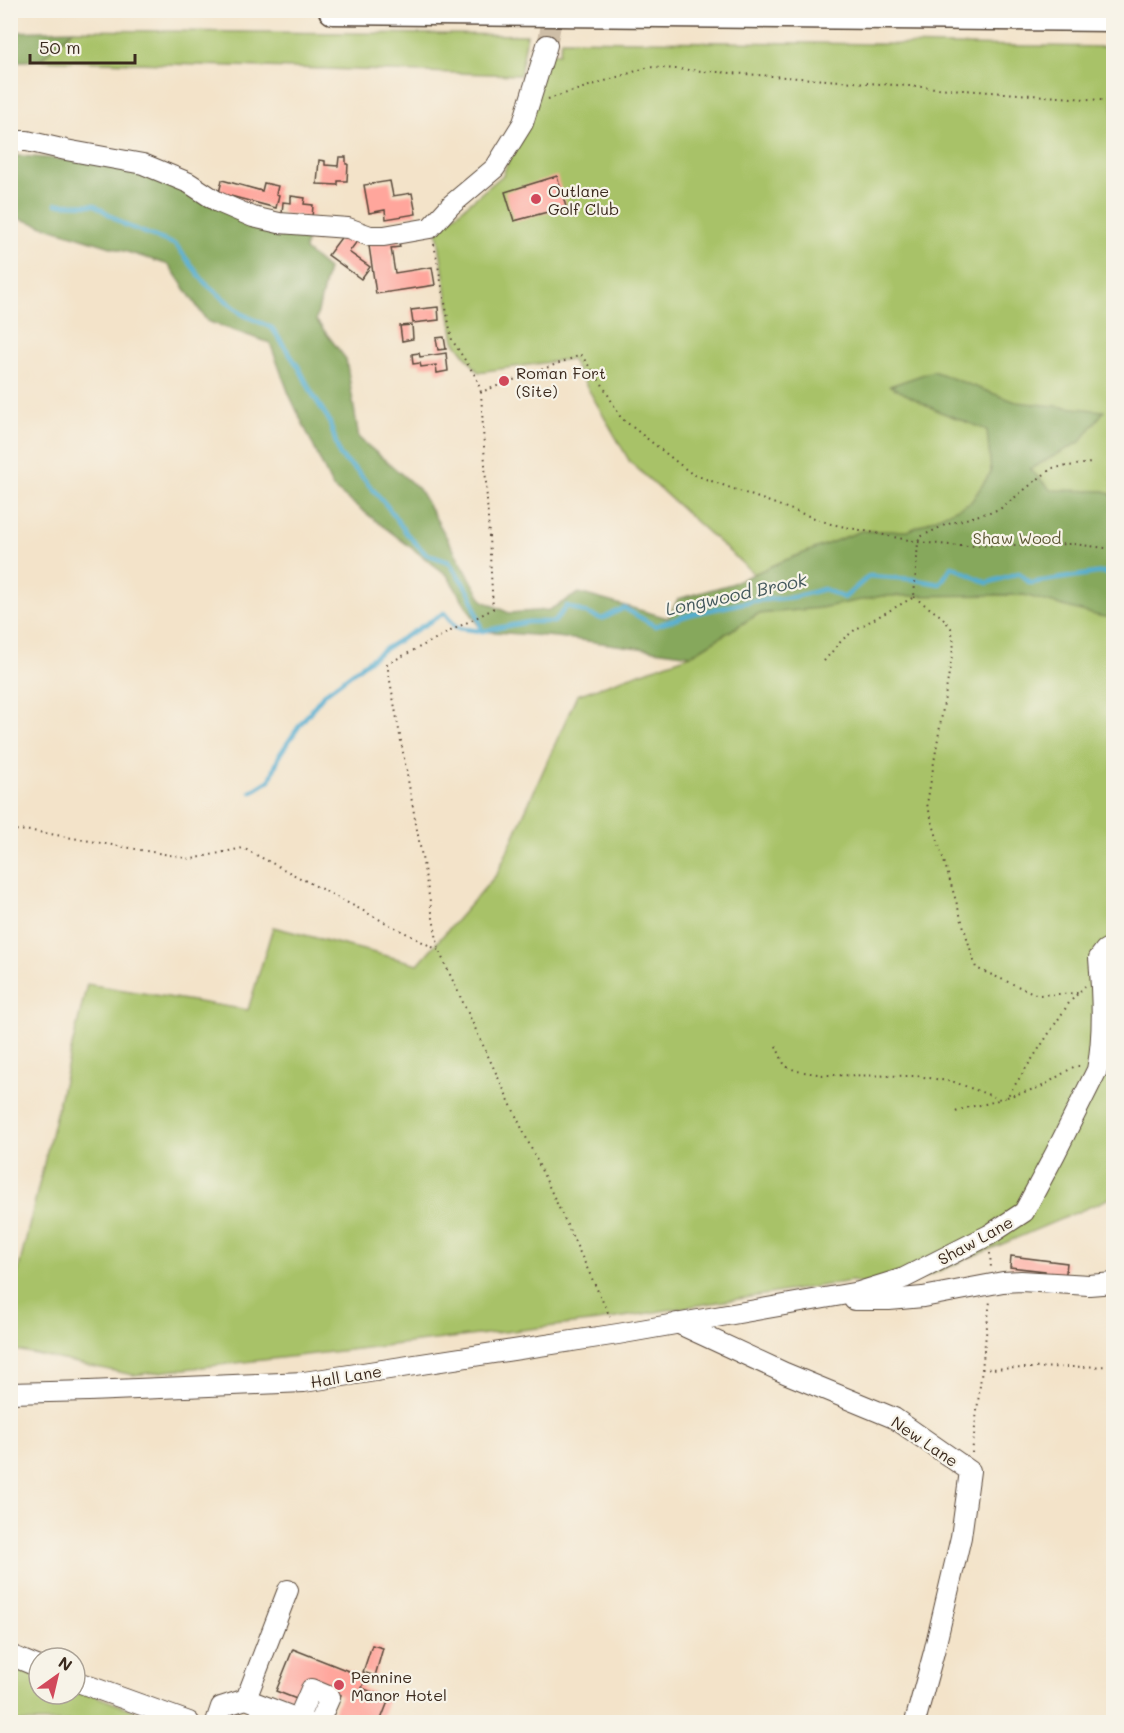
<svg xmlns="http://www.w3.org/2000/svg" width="1124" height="1733" font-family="Mali,sans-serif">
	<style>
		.green { fill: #a8c268; stroke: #727643; stroke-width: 1.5 }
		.forest { fill: #86a85c; stroke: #60693d; stroke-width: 1.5 }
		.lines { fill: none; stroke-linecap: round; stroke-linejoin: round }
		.stream { stroke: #53add0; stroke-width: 4.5 }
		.building { fill: #ffa69c }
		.minor-tunnel { stroke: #cebea7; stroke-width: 20; stroke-dasharray: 20 10; stroke-linecap: butt }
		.minor-casing { stroke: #574638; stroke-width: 22 }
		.highway-casing { stroke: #574638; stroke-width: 31 }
		.path { stroke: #574638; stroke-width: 2; stroke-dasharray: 1.5 4.5; stroke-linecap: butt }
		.minor { stroke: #fff; stroke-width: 20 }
		.highway { stroke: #fff; stroke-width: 28 }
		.poi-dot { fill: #d1495b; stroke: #f7f3e8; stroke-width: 2 }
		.labels { text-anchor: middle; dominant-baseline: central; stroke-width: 4.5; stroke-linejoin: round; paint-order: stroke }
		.poi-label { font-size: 16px; fill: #3b2a1e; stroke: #f7f3e8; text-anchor: start }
		.park-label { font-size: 16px; fill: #5c5834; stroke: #f7f3e8 }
		.street-label { font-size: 16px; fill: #3b2a1e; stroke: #f7f3e8 }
		.water-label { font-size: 18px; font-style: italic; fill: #43585c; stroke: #f7f3e8 }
	</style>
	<rect width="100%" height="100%" fill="#f7f3e8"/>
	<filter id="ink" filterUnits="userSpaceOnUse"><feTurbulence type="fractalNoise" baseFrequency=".0167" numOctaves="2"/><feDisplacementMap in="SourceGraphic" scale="12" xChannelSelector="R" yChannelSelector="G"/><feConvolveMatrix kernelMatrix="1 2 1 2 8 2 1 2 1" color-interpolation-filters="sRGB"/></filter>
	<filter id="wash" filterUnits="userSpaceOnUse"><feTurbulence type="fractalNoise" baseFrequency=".008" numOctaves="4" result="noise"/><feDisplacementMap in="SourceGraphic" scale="24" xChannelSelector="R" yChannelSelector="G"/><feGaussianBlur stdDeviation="1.35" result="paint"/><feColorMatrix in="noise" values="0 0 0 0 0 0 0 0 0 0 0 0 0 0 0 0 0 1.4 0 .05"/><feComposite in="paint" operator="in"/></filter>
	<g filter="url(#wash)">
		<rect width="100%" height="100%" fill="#f3e3c9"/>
		<path class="green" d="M 73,30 L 527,35 L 520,75 L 40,60 Z
			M 562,40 L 1113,47 L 1113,1197 L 892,1291 L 852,1281 L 598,1321 L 133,1375 L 11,1349 L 11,1301 L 87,984 L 248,1010 L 273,927 L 418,964 L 497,874 L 577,695 L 691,655 L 758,614 L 794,610 L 630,462 L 571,359 L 478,372 L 454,341 L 437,230 L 503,175 L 548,52 L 559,53 Z
			M 10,1664 L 39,1675 L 39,1694 L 75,1694 L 75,1688 L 163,1722 L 11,1722 Z"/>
		<path class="forest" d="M 73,30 L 40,60 L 11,62 L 11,32 Z
			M 10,155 L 139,166 L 307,234 L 305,250 L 328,269 L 316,320 L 346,359 L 359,438 L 419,489 L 483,601 L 509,613 L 549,610 L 579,593 L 668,618 L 678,599 L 731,584 L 783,561 L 861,531 L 908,531 L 971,502 L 991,472 L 987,430 L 938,411 L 890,386 L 933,371 L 1016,402 L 1104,411 L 1080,442 L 1030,469 L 1051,490 L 1105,491 L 1113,496 L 1113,618 L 1099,616 L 1024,595 L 882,596 L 820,608 L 758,614 L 691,655 L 557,637 L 482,631 L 447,575 L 333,488 L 289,394 L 270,343 L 207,321 L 169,265 L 11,216 Z"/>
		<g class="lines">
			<path class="stream" d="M 56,204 L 95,205 L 125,225 L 176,245 L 205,283 L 242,314 L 272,328 L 299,368 L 313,395 L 329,420 L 340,456 L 358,472 L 387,506 L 407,534 L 426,554 L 449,562 L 471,595 L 482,631 L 528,622 L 554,622 L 567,606 L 602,619 L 624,608 L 655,626 L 692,614 L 752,601 L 794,597 L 824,589 L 844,598 L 869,576 L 911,579 L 940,584 L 952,566 L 987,583 L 1019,573 L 1030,583 L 1103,572 L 1114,577
				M 251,792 L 270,780 L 280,754 L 302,722 L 324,694 L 383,650 L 444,613 L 456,628 L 482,631"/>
		</g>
		<g id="blocks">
			<path class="building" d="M 339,157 L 346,157 L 346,164 L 348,164 L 347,181 L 338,181 L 338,185 L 317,184 L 319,160 L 325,161 L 325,165 L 338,166 Z
				M 557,176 L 566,207 L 514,221 L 505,192 Z
				M 222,180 L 262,191 L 264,183 L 278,186 L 276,194 L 279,195 L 276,208 L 219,193 Z
				M 390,181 L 393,196 L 412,193 L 416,214 L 386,219 L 385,210 L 369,213 L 364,185 Z
				M 291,196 L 305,198 L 304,204 L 313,205 L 312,218 L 282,214 L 283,202 L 291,203 Z
				M 346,231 L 358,240 L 349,252 L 370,267 L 361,279 L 328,255 Z
				M 398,235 L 400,247 L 391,248 L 395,273 L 432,267 L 435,285 L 376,294 L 368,239 Z
				M 438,307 L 439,320 L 413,323 L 411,310 Z
				M 412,325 L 413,339 L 402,341 L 400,326 Z
				M 444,337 L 446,349 L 438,350 L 436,338 Z
				M 419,353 L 420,357 L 446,353 L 448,371 L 437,373 L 436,365 L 421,367 L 420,363 L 413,364 L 412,354 Z
				M 1011,1256 L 1067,1263 L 1065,1281 L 1045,1278 L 1045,1271 L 1010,1267 Z
				M 372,1645 L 383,1648 L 375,1676 L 363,1672 Z
				M 293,1649 L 366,1678 L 362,1688 L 389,1699 L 380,1722 L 330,1722 L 341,1695 L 306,1682 L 299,1700 L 276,1691 Z"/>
		</g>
	</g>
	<g filter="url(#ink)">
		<use href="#blocks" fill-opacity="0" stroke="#574638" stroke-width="1.5"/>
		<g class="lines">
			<path class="minor-tunnel" d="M 547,45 L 554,10"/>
			<g class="minor-casing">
				<path id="minor" d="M 10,141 L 27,141 L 66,150 L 143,164 L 189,183 L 218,202 L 253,217 L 279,223 L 348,228 L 370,236 L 384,236 L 430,228 L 451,205 L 495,168 L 523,123 L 547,45
					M 854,1300 L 889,1300 L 923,1297 L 1003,1282 L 1021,1281 L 1089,1285 L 1114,1283
					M 677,1323 L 785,1373 L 894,1418 L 970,1471 L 961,1537 L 934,1652 L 915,1722
					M 10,1393 L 89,1391 L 304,1382 L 618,1334 L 859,1292 L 904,1278 L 989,1235 L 1024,1212 L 1055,1154 L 1097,1070 C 1104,1034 1102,995 1099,958 L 1105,950 L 1114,945
					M 10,1655 L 39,1667
					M 75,1681 L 189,1722
					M 246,1699 L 288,1590
					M 298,1719 L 311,1689 L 330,1697 L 319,1722
					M 216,1722 L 221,1707 L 246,1699 L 306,1722"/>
			</g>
			<g class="highway-casing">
				<path id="highway" d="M 333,10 L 1114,17"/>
			</g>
			<path class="path" d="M 548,99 L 649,67 L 1114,101
				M 434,244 L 452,340 L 476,377 L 481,392 L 581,355 L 602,384 L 621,418 L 692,474 L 831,524 L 918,542 L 960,546 L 1074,544 L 1114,549
				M 481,392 L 493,609 L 387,664 L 439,951 L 610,1317
				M 914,597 L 942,617 L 951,628 L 954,643 L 927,804 L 976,968 L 1038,995 L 1078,993
				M 824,661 L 842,640 L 856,629 L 914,597 L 918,542 L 920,537 L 945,525 L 1000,509 L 1052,468 L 1091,463
				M 10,830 L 33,831 L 192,859 L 243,848 L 438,950
				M 776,1046 L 785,1066 L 797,1071 L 824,1075 L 917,1076 L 954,1082 L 1000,1099 L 1007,1097 L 1069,1003 L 1085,986
				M 1007,1097 L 1041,1087 L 1075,1066 L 1081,1066
				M 956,1112 C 970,1104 983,1107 1000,1099
				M 990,1253 L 991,1268
				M 982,1369 L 1114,1366
				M 972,1453 L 990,1301"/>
			<use href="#minor" class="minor"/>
			<use href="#highway" class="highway"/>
		</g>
	</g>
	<g class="poi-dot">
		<circle cx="536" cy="199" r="6"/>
		<circle cx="504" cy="381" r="6"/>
		<circle cx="339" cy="1685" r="6"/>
	</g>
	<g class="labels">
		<g class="poi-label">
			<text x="548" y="190">Outlane<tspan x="548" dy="18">Golf Club</tspan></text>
			<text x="516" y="372">Roman Fort<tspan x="516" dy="18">(Site)</tspan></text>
			<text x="351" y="1676">Pennine<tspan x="351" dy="18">Manor Hotel</tspan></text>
		</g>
		<g class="park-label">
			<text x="1017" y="537">Shaw Wood</text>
		</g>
		<g class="street-label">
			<text transform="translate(975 1240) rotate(-29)">Shaw Lane</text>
			<text transform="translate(346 1376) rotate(-9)">Hall Lane</text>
			<text transform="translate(925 1441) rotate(34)">New Lane</text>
		</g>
		<g class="water-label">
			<text transform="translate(736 594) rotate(-12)">Longwood Brook</text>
		</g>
	</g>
	<rect width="1124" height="1733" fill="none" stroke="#f7f3e8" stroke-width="36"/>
	<g transform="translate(57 1676) rotate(34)"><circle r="28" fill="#f7f3e8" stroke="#aca397" stroke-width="1.5"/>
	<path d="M0-4.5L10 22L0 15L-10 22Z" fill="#d1495b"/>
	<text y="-9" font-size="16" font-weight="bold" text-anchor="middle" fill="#3b2a1e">N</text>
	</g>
	<path d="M30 54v9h105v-9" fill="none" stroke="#3b2a1e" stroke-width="3"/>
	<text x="39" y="54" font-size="18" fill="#3b2a1e" stroke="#f7f3e8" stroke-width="4.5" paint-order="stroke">50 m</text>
</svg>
